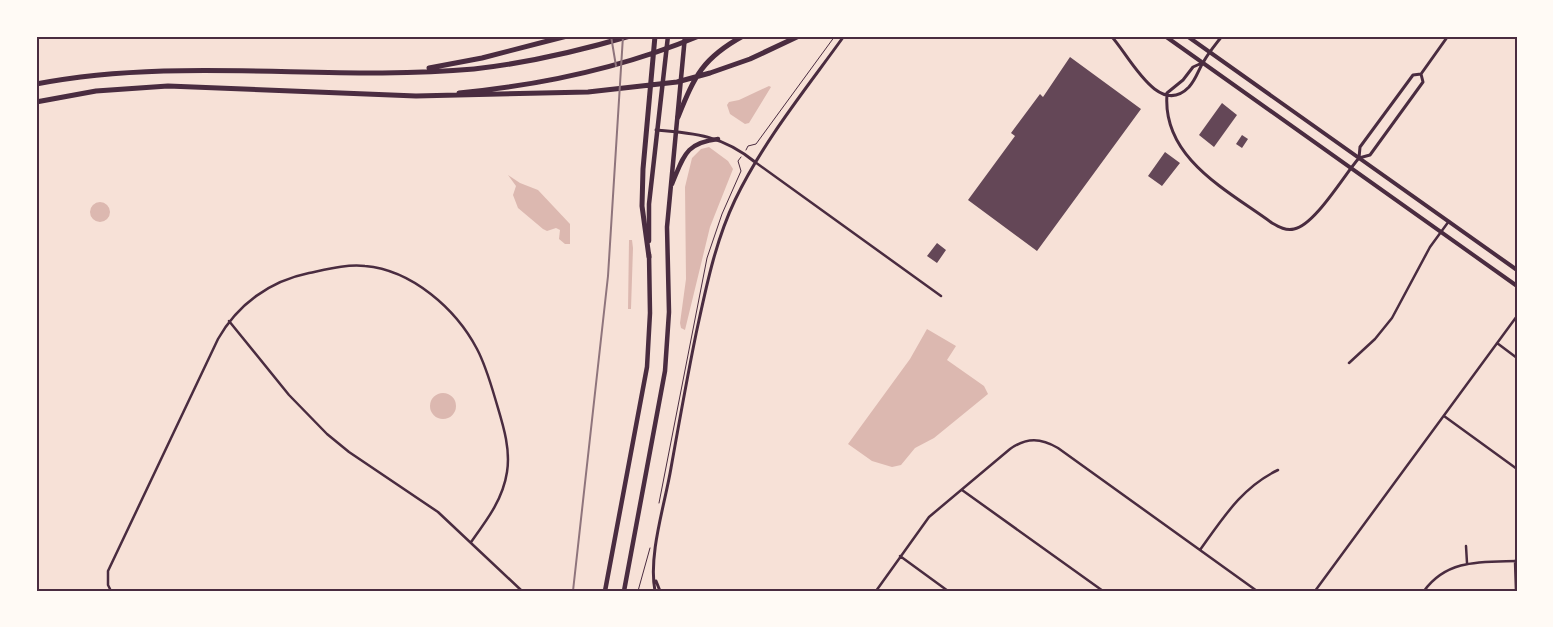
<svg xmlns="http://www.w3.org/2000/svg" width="1553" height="627" font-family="Lato,sans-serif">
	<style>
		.water { fill: #dcb8b0 }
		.building { fill: #644757 }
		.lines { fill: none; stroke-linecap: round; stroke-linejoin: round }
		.path { stroke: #4a2c40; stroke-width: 1 }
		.minor { stroke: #4a2c40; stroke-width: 2.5 }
		.tertiary { stroke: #4a2c40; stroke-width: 3 }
		.secondary { stroke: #4a2c40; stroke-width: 4 }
		.trunk { stroke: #4a2c40; stroke-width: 4.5 }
		.motorway { stroke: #4a2c40; stroke-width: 5 }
		.rail { stroke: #8f747c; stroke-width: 2 }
		.neatline { fill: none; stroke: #4a2c40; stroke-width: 2 }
	</style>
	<rect width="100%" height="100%" fill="#f7e1d7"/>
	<path class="water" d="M 769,86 L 771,87 L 749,123 L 745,124 L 730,114 L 727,105 L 729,102 L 739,100 Z
		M 709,147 L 728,161 L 733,169 L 710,227 L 685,330 L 681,328 L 680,323 L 686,279 L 685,187 L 692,158 L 701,149 Z
		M 508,175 L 520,183 L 538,190 L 570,224 L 570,244 L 565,244 L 559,239 L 560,230 L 556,228 L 547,231 L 543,229 L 518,208 L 513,195 L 516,186 Z
		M90 212a10 10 0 1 1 20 0a10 10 0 1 1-20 0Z
		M 629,240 L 632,240 L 633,248 L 631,309 L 628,309 Z
		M 927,329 L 956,346 L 947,360 L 984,386 L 988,394 L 934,438 L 915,448 L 901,465 L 892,467 L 872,461 L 848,444 L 910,359 Z
		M430 406a13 13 0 1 1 26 0a13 13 0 1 1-26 0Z"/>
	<path class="building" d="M 1070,57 L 1141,109 L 1037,251 L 968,200 L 1015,136 L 1011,133 L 1040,94 L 1043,97 Z
		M 1222,103 L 1237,115 L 1214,147 L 1199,135 Z
		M 1242,135 L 1248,139 L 1242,148 L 1236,144 Z
		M 1165,152 L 1180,163 L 1162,186 L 1148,176 Z
		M 937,243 L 946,250 L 937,263 L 927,256 Z"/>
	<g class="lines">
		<path class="path" d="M 746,150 L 748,146 L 756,144 L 835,36
			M 659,503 L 707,258 L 722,214 L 741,171 L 738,161 L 741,157
			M 638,591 L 650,548"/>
		<path class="minor" d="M 755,162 L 941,296
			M 229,321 L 289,395 L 327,434 L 349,452 L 438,512 L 522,591
			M 1497,343 L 1517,358
			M 1349,363 L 1375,339 L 1392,318 L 1430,247 L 1449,221
			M 1444,416 L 1517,469
			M 962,490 L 1103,591
			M 1466,546 L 1467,563
			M 1200,550 C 1223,518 1242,487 1278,470
			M 900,556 L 948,591
			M 1515,561 L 1516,591
			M 111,591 L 108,585 L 108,571 L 218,339 C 238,304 270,281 309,273 C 328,269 347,264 365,266 C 412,270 456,309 477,349 C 485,364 490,381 495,398 C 502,422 511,447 507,472 C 503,499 487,520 471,542
			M 876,591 L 929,517 L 1010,449 C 1027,437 1041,438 1058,448 L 1257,591
			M 1315,591 L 1517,316
			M 1424,591 C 1447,559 1481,562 1517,561"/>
		<path class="tertiary" d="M 1111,36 C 1128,53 1158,119 1189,87 C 1197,78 1198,70 1204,61 C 1209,52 1216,44 1222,36
			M 1167,93 L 1183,80 L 1193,67 L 1202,63
			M 1167,94 C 1162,158 1227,190 1272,223 C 1279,227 1286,231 1294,229 C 1315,225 1344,175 1359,158 L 1360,147 L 1413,75 L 1421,74
			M 656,130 C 696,133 723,136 755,162
			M 1359,158 L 1370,155 L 1423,82 L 1421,74 L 1448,36
			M 656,581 L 660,591
			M 655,591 C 648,555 665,504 671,468 C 679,423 687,378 696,334 C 706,288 715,242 735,200 C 764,140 806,89 844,36"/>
		<path class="secondary" d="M 1165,36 L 1517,286
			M 1187,36 L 1517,270"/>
		<path class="trunk" d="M 672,184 C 684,156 685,143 718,139
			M 649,241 L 649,204 L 668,36
			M 605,591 L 647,367 L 650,313 L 649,254
			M 624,591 L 665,371 L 669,312 L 667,227 L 685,36"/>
		<path class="motorway" d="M 429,68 L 482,58 L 567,36
			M 36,84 C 183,56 328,82 474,69 C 528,63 579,51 630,36
			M 459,93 C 542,85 622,68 699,36
			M 36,102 L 96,91 L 168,86 L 416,96 L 588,92 L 677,82 L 710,73 L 750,59 L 799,36
			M 678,117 C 695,75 703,58 743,36
			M 649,257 L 642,206 L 643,169 L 655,36"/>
		<path class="rail" d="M 611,36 L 616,66
			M 573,591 L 608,276 L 623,36"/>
	</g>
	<rect width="1553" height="627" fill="none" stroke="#fffaf5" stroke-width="75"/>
	<rect x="38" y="38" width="1478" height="552" class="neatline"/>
</svg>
